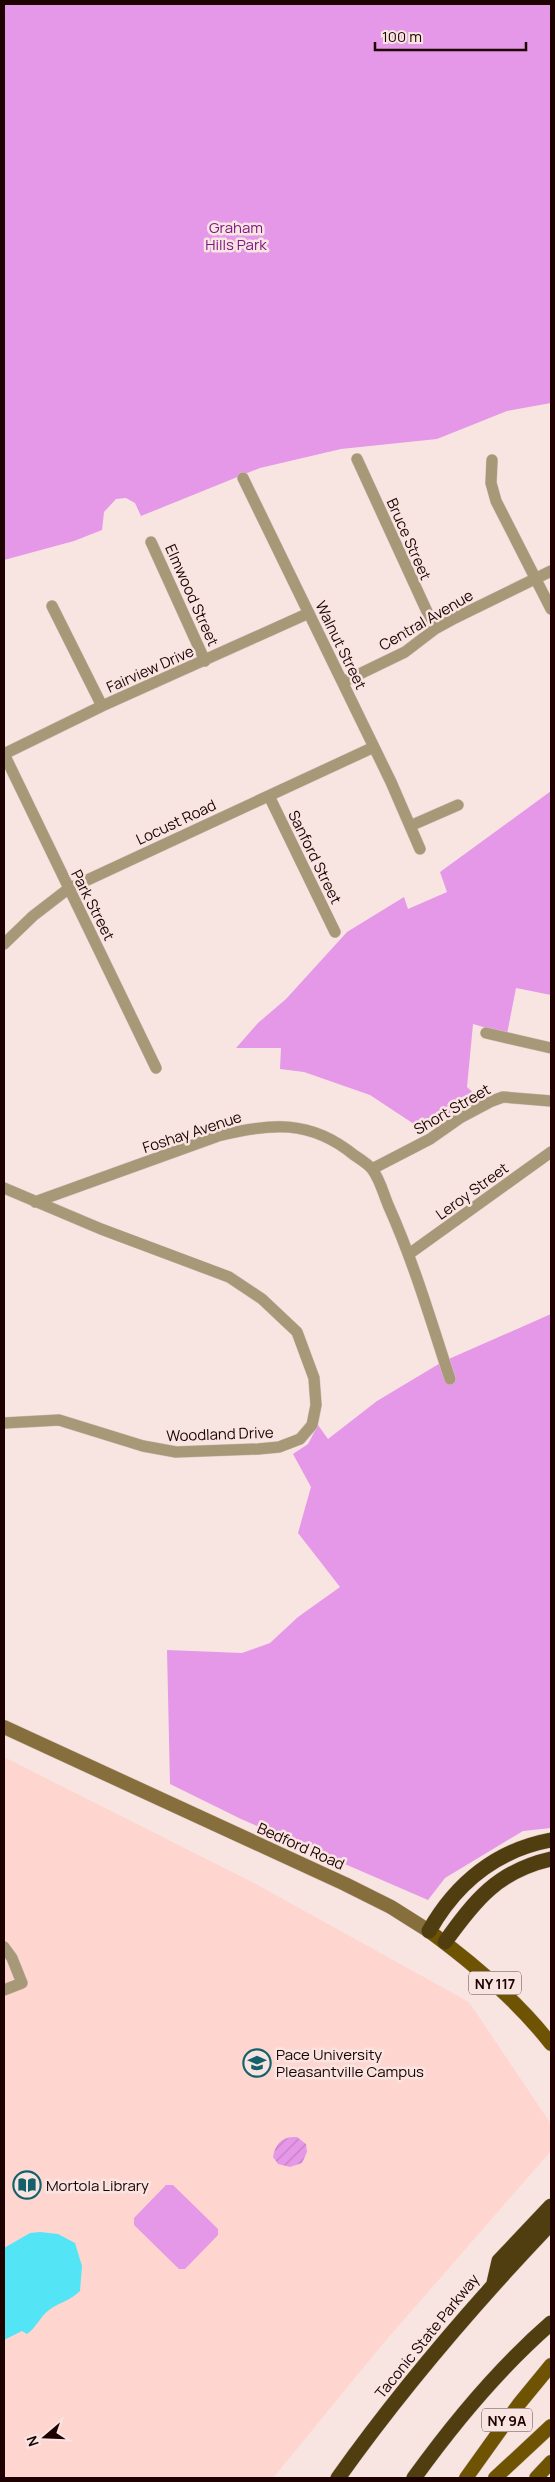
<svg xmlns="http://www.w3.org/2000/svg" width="555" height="2482" font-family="Manrope,sans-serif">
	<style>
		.built { fill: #ffd5d0 }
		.park { fill: #e597e8 }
		.garden { fill: url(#garden-furrows) }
		.water { fill: #53e5f5 }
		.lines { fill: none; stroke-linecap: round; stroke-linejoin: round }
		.minor-casing { stroke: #d5c1be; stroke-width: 12 }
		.secondary-casing { stroke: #d5c1be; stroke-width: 15 }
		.primary-casing { stroke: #d5c1be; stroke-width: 15 }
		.motorway-casing { stroke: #d5c1be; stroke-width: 16 }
		.minor { stroke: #a79877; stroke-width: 11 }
		.secondary { stroke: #866f3d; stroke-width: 14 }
		.primary { stroke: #6e5303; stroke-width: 14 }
		.motorway { stroke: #503e11; stroke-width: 15 }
		.labels { text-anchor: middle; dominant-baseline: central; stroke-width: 5; stroke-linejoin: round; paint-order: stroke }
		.shield { fill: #f8e5e2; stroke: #5f4645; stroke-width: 1 }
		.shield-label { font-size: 14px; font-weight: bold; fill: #1e0202 }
		.park-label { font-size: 15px; fill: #7f1685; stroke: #f8e5e2 }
		.street-label { font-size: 15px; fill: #1e0202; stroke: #f8e5e2 }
		.poi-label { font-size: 15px; fill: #1e0202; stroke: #f8e5e2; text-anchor: start }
	</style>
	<defs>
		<pattern id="garden-furrows" width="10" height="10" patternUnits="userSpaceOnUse" patternTransform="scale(1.25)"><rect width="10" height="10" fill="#e597e8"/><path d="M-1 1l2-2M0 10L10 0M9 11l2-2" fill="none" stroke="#c480c5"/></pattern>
	</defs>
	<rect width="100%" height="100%" fill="#f8e5e2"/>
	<path class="built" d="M 4,1757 L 252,1882 L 469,2002 L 551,2124 L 551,2151 L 381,2346 L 273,2478 L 4,2478 Z"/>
	<path class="park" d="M 4,4 L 551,4 L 551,403 L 507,411 L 437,439 L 341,449 L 260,468 L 141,516 L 135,503 L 126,498 L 116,499 L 104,512 L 102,530 L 74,541 L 4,560 Z
		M 551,791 L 551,995 L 516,988 L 507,1034 L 473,1024 L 467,1087 L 478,1097 L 423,1130 L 370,1095 L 304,1072 L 280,1069 L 281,1048 L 236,1048 L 258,1023 L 286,999 L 347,932 L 404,897 L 408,909 L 447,892 L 440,872 Z
		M 551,1314 L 551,1828 L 523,1831 L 445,1878 L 428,1900 L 241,1819 L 170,1784 L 167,1650 L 242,1653 L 270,1643 L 298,1617 L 340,1587 L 298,1533 L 311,1487 L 293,1454 L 308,1444 L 318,1425 L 328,1439 L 377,1401 L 442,1362 Z
		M 166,2185 L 173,2185 L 218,2229 L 218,2235 L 185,2269 L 179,2269 L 134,2225 L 134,2218 Z"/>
	<path class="garden" d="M 297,2137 L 306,2144 L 307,2152 L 302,2163 L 290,2167 L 278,2164 L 273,2157 C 275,2143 283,2136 297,2137 Z"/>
	<path class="water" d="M 40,2232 L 58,2234 L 75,2243 L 82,2266 L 80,2291 C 70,2301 60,2302 49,2310 C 40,2317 36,2328 27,2334 L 22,2331 L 4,2340 L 4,2248 L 30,2233 Z"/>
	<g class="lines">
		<g class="minor-casing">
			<path id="minor" d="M 357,459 L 435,629
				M 492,460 L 491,483 L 496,501 L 551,609
				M 243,478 L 391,782 L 420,849
				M 151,542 L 205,661
				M 52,606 L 102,706
				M 343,682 L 405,652 L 435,629 L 455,618 L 551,571
				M 4,754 L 156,1068
				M 4,754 L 102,706 L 309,613
				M 269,796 L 335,932
				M 410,826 L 458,805
				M 4,944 L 33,916 L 68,889 L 374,747
				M 486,1033 L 551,1048
				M 372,1169 L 430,1139 L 460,1118 L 492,1101 L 503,1097 L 551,1101
				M 4,1188 L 101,1229 L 229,1277 L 262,1299 L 297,1332 L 314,1378 L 316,1405 L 312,1425 L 300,1439 L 279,1447 L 258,1449 L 176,1452 L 143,1446 L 59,1420 L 4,1423
				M 35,1202 L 218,1136 C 270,1123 310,1119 354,1155 C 360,1159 368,1164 372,1169 C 380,1179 384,1196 389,1207 C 414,1263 431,1321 450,1379
				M 409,1254 L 551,1152
				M 4,1947 L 12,1958 L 22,1983 L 4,1990"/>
		</g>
		<g class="secondary-casing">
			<path id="secondary" d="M 4,1727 L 345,1884 L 391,1907 L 429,1931"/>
		</g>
		<g class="primary-casing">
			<path id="primary" d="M 429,1931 C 474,1964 517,2000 551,2044
				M 466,2478 L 519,2404 L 551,2365
				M 495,2478 L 551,2426
				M 536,2478 L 551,2462"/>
		</g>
		<g class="motorway-casing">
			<path id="motorway" d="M 429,1931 C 456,1883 497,1850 551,1840
				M 445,1942 C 475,1900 498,1871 551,1859
				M 494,2283 L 499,2261 L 551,2206
				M 338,2478 C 402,2388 475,2303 551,2223
				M 414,2478 C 455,2421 498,2369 551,2323"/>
		</g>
		<use href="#minor" class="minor"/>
		<use href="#secondary" class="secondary"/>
		<use href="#primary" class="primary"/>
		<use href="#motorway" class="motorway"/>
	</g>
	<defs>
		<g id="university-ring" transform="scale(1.4375)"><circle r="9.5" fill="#f8e5e2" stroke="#13626a" stroke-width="1.5"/><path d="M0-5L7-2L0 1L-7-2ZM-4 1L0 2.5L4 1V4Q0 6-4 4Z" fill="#13626a"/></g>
		<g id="library-ring" transform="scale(1.4375)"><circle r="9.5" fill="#f8e5e2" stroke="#13626a" stroke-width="1.5"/><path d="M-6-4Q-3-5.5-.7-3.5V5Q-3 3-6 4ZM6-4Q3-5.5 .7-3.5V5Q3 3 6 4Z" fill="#13626a"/></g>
	</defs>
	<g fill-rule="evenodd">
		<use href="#university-ring" x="257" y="2063"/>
		<use href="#library-ring" x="27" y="2185"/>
	</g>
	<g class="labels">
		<g class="shield">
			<rect x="469" y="1971.5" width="52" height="23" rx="4"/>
			<rect x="482" y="2408.5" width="50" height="23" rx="4"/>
		</g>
		<g class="shield-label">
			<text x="495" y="1983">NY 117</text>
			<text x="507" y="2420">NY 9A</text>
		</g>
		<g class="park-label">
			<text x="236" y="227">Graham<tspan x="236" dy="17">Hills Park</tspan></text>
		</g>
		<g class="street-label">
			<text transform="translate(409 539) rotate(66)">Bruce Street</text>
			<text transform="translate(192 595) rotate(66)">Elmwood Street</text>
			<text transform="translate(426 620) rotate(-30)">Central Avenue</text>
			<text transform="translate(341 645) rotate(64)">Walnut Street</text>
			<text transform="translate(150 669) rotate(-24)">Fairview Drive</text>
			<text transform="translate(176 822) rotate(-25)">Locust Road</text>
			<text transform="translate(315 857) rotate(64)">Sanford Street</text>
			<text transform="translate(93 905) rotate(63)">Park Street</text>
			<text transform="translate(452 1109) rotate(-30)">Short Street</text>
			<text transform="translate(192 1132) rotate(-18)">Foshay Avenue</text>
			<text transform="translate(472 1191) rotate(-36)">Leroy Street</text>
			<text transform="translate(220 1434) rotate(-2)">Woodland Drive</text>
			<text transform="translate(301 1846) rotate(24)">Bedford Road</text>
			<text transform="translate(427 2336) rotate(-51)">Taconic State Parkway</text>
		</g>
		<g class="poi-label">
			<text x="276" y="2054">Pace University<tspan x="276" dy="17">Pleasantville Campus</tspan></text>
			<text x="46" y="2185">Mortola Library</text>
		</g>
	</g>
	<rect width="555" height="2482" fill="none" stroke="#1e0202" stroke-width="10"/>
	<g transform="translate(45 2437) rotate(251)" stroke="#f8e5e2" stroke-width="4" paint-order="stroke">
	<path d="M0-4L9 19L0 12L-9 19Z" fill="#1e0202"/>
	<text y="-8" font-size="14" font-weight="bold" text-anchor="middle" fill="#1e0202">N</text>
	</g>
	<path d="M375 42v8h151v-8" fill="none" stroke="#1e0202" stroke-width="2.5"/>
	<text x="382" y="42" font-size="15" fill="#1e0202" stroke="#f8e5e2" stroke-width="4" paint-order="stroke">100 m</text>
</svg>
